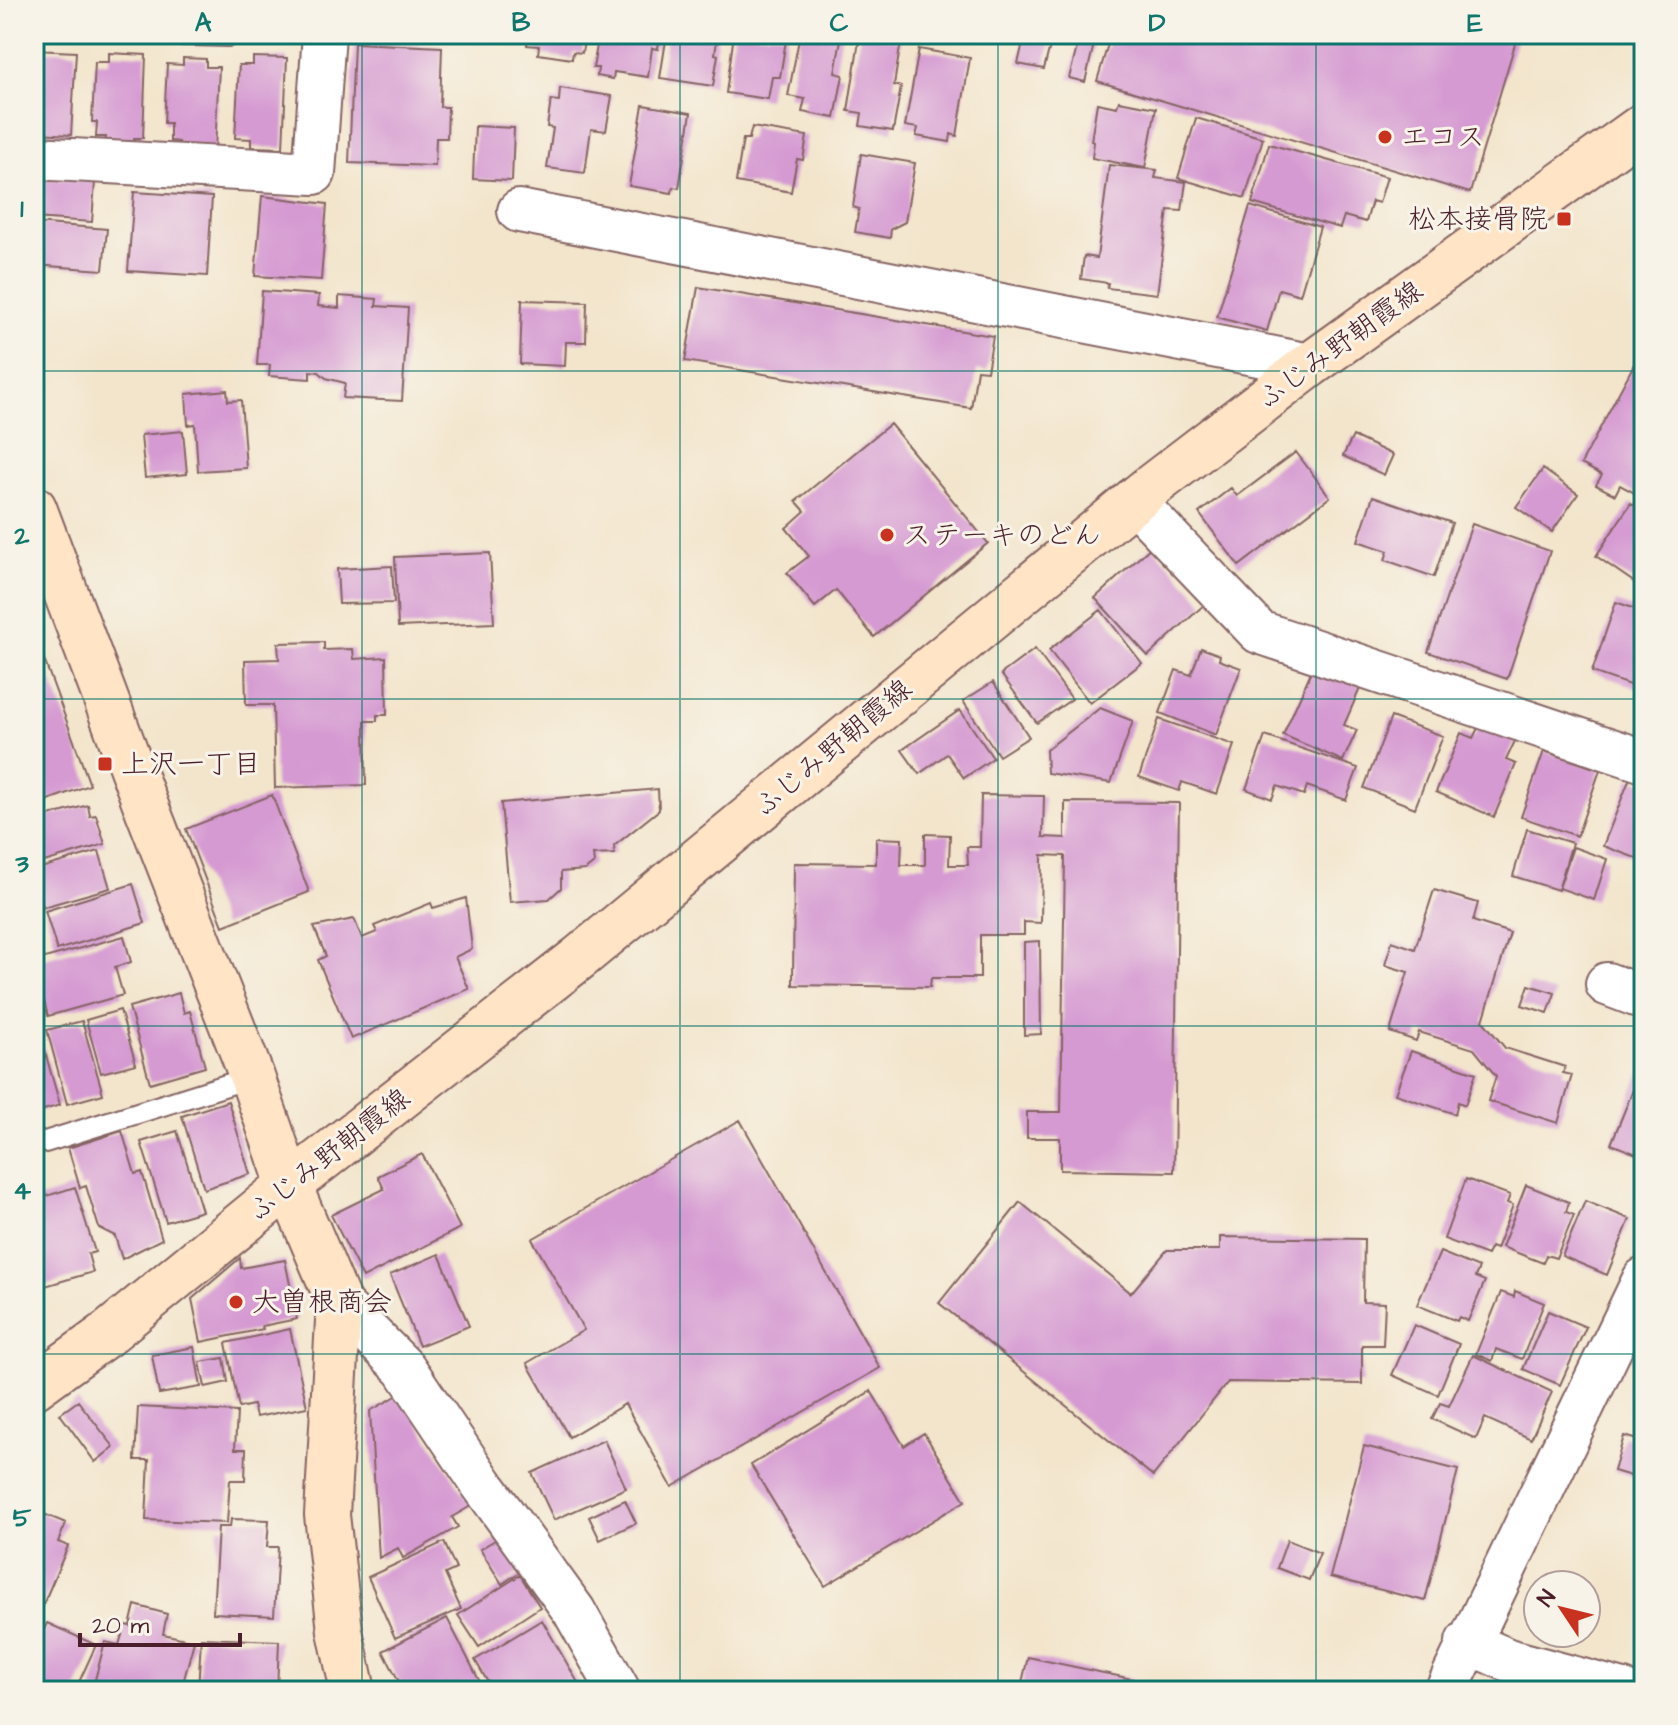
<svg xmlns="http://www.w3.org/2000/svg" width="1678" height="1725" font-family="'Architects Daughter','Klee One',sans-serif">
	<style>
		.building { fill: #d59ad2 }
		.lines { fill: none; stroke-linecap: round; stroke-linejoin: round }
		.lane-casing { stroke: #856463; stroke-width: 24 }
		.street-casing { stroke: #856463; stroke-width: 46 }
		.secondary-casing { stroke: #856463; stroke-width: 48 }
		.lane { stroke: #fff; stroke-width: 20 }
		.street { stroke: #fff; stroke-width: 42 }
		.secondary { stroke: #ffe4c6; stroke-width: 44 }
		.grid { fill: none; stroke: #0f766e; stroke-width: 2; stroke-opacity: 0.55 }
		.poi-dot { fill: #c8321e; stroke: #f7f3e8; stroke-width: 3 }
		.labels { text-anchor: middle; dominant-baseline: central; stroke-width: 6; stroke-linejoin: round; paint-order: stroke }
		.poi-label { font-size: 28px; fill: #4a1f2b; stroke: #f7f3e8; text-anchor: start }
		.street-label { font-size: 28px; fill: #4a1f2b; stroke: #f7f3e8 }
		.neatline { fill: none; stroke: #0f766e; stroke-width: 3 }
		.grid-label { font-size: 26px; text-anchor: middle; font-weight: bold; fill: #0f766e }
	</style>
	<rect width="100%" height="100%" fill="#f7f3e8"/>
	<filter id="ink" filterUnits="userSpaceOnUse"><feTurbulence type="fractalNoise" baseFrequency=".0125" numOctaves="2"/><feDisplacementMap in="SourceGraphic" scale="16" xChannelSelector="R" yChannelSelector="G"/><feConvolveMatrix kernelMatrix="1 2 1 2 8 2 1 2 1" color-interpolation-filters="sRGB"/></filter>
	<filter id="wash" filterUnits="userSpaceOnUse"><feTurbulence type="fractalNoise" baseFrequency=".006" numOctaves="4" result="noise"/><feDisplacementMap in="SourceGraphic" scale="32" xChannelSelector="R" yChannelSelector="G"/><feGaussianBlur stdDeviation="1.8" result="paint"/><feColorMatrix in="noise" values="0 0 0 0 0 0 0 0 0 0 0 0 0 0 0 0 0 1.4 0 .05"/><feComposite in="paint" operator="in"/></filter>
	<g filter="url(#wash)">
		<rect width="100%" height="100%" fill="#f3e5cc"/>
		<g id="blocks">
			<path class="building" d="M 528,34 L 585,34 L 582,53 L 573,52 L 572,59 L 538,54 L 539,46 L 527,45 Z
				M 599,34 L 660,34 L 658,49 L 652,48 L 648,77 L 614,72 L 613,79 L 597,76 L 598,68 L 593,68 Z
				M 667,34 L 718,34 L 715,54 L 718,55 L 713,86 L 660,78 Z
				M 734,34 L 787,34 L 780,77 L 772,77 L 768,99 L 726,93 Z
				M 800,34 L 842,34 L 835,73 L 843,75 L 835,118 L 802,112 L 805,99 L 788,96 Z
				M 860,34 L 901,41 L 894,85 L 901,87 L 893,131 L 860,126 L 862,113 L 848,111 Z
				M 1025,34 L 1053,34 L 1044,69 L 1018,64 Z
				M 1111,34 L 1518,34 L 1470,193 L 1097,81 Z
				M 1079,40 L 1094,44 L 1085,82 L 1069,78 Z
				M 354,43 L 442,47 L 440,107 L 448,107 L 447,138 L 436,138 L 435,166 L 349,163 Z
				M 919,49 L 970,58 L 957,136 L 951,134 L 950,142 L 916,136 L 918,128 L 905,126 Z
				M 34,50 L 76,52 L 71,135 L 38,133 L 38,127 L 34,127 Z
				M 109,53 L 146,55 L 143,138 L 134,138 L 135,147 L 105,145 L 106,137 L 96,137 L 97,122 L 92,122 L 95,62 L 109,62 Z
				M 253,57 L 287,58 L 283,148 L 251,147 L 251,139 L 235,138 L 239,65 L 253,65 Z
				M 183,58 L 206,59 L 206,67 L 219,67 L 215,150 L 179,148 L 179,142 L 170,141 L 170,123 L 164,123 L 167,64 L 183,65 Z
				M 560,88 L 612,96 L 606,131 L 591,129 L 585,173 L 547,168 L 553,128 L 547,127 L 551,100 L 559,101 Z
				M 1119,101 L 1156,108 L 1145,168 L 1092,158 L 1094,142 L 1091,141 L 1097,103 L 1117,107 Z
				M 643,105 L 691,113 L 679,188 L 673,187 L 672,193 L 629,186 Z
				M 1196,118 L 1263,138 L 1245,198 L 1178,178 Z
				M 475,126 L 514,128 L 512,181 L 473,179 Z
				M 752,127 L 807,136 L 803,160 L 797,159 L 791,192 L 736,182 L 743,139 L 749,139 Z
				M 1269,144 L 1387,177 L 1379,203 L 1372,201 L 1366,222 L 1344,216 L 1340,228 L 1252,203 Z
				M 861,154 L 915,163 L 905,222 L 891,229 L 890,238 L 855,232 L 859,209 L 853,207 Z
				M 1109,165 L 1157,170 L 1155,178 L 1186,182 L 1182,211 L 1168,210 L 1157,294 L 1107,288 L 1108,283 L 1081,279 L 1084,256 L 1097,258 Z
				M 34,178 L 95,182 L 92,222 L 34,218 Z
				M 134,192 L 212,197 L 207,276 L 128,271 Z
				M 262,196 L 327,204 L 321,280 L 255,276 Z
				M 1250,206 L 1320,227 L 1300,295 L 1279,289 L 1267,331 L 1217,317 Z
				M 34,223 L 107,229 L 103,270 L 34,265 Z
				M 698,287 L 993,336 L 987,371 L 977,370 L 971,408 L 685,361 Z
				M 262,291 L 319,295 L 318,306 L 339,308 L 339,296 L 377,299 L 376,306 L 408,308 L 402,401 L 343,398 L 345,383 L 326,378 L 319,372 L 310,371 L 310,379 L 269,376 L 270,365 L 257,365 Z
				M 522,300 L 587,302 L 586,342 L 566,342 L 565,366 L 520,364 Z
				M 1640,353 L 1644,355 L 1644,498 L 1620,485 L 1615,495 L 1596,485 L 1602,475 L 1581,464 Z
				M 227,390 L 228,401 L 241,400 L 246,468 L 198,471 L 195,424 L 188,425 L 186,394 Z
				M 890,424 L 988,543 L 874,637 L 836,590 L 815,607 L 787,573 L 809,556 L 786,528 L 805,511 L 796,501 Z
				M 183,431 L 187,474 L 145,478 L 141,435 Z
				M 1353,436 L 1393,455 L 1384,475 L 1343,456 Z
				M 1296,452 L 1330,497 L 1239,566 L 1199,513 L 1231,488 L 1237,496 Z
				M 1543,469 L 1578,494 L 1552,532 L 1516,507 Z
				M 1373,496 L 1452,523 L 1434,577 L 1385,560 L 1388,551 L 1358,541 Z
				M 1631,503 L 1644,512 L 1644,589 L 1596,556 Z
				M 1472,524 L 1550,551 L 1507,679 L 1428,652 Z
				M 1152,546 L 1205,604 L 1148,656 L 1095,598 Z
				M 490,553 L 494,623 L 398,627 L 395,557 Z
				M 392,566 L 394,603 L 339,604 L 337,569 Z
				M 1616,602 L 1644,612 L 1644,670 L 1638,688 L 1592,672 Z
				M 1101,610 L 1142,663 L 1090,703 L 1049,650 Z
				M 34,632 L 90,785 L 34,805 Z
				M 324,642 L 324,650 L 353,649 L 354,659 L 386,657 L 387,715 L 377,715 L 377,721 L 365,721 L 366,785 L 275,788 L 273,705 L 246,705 L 245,660 L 279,659 L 278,643 Z
				M 1201,648 L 1220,655 L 1219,660 L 1241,668 L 1216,735 L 1160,713 L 1176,670 L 1191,675 Z
				M 1035,649 L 1072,699 L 1037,723 L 1001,674 Z
				M 1314,665 L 1361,686 L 1344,725 L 1357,730 L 1343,761 L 1283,735 Z
				M 993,682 L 1029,737 L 999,756 L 963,701 Z
				M 1100,708 L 1133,721 L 1111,783 L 1047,773 L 1046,750 Z
				M 960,710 L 993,758 L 964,778 L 947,754 L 919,774 L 902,750 Z
				M 1391,717 L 1443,736 L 1415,808 L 1364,788 Z
				M 1159,719 L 1234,745 L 1217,794 L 1182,782 L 1179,791 L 1139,777 Z
				M 1479,726 L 1515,741 L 1506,760 L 1516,764 L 1494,817 L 1436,792 L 1461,733 L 1473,738 Z
				M 1265,736 L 1358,768 L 1346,800 L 1307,786 L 1304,795 L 1277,786 L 1272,799 L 1246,789 Z
				M 1544,751 L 1600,770 L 1577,836 L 1521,817 Z
				M 1630,778 L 1644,783 L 1644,861 L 1603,846 Z
				M 658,789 L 659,810 L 614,846 L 615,854 L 593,855 L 594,863 L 585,870 L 561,872 L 561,888 L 549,899 L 510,902 L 501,803 Z
				M 272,795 L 309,892 L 223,926 L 186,829 Z
				M 981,795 L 1044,796 L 1043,837 L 1065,838 L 1065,802 L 1179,803 L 1174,1172 L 1060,1170 L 1060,1138 L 1027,1138 L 1027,1112 L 1061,1112 L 1065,856 L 1042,855 L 1041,923 L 1024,922 L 1024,935 L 980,935 L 980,978 L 931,978 L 930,987 L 793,985 L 794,863 L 876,864 L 876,838 L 902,839 L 901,865 L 925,865 L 925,834 L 950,835 L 949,865 L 968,865 L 967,847 L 980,847 Z
				M 88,805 L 90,816 L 96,815 L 105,844 L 34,865 L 34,820 Z
				M 1527,829 L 1572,843 L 1558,890 L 1513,876 Z
				M 1573,847 L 1607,859 L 1594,900 L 1559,888 Z
				M 99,851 L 110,888 L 43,907 L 34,870 Z
				M 133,884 L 145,923 L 57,950 L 45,911 Z
				M 1434,890 L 1478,903 L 1473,921 L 1510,933 L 1483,1021 L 1505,1048 L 1565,1067 L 1563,1073 L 1572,1075 L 1558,1123 L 1488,1101 L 1496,1076 L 1474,1049 L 1419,1032 L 1416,1041 L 1390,1032 L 1408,972 L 1385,965 L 1392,941 L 1415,949 Z
				M 466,898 L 472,949 L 455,957 L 469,989 L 351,1039 L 318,960 L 326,956 L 314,927 L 354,919 L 362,938 L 377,932 L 374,926 L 431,903 L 433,908 Z
				M 124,936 L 131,962 L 115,967 L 123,995 L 48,1016 L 34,961 Z
				M 1040,941 L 1041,1034 L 1024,1035 L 1024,942 Z
				M 1529,985 L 1555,993 L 1548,1013 L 1522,1005 Z
				M 179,993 L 184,1013 L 190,1011 L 205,1067 L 150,1083 L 129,1007 Z
				M 120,1010 L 136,1064 L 101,1073 L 86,1020 Z
				M 82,1021 L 103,1094 L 67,1104 L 47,1030 Z
				M 40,1034 L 60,1105 L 34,1113 L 34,1036 Z
				M 1411,1051 L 1476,1073 L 1465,1105 L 1458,1102 L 1455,1114 L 1395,1094 Z
				M 1644,1063 L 1644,1157 L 1611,1144 Z
				M 228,1101 L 250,1174 L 204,1189 L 182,1116 Z
				M 740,1120 L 880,1368 L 672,1487 L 625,1404 L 569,1437 L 527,1363 L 584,1330 L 532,1239 Z
				M 122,1131 L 135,1174 L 142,1172 L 162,1239 L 122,1259 L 115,1236 L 99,1228 L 86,1186 L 80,1188 L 68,1148 Z
				M 177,1131 L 202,1211 L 166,1222 L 141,1142 Z
				M 422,1154 L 460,1228 L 363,1278 L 331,1215 L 384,1189 L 378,1176 Z
				M 1466,1179 L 1510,1195 L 1507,1203 L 1513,1205 L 1496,1249 L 1491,1247 L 1487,1255 L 1444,1239 Z
				M 1526,1185 L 1569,1202 L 1566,1212 L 1574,1215 L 1556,1258 L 1546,1255 L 1543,1263 L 1502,1247 Z
				M 75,1187 L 95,1252 L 88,1254 L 93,1272 L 35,1289 L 34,1200 Z
				M 1585,1201 L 1630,1219 L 1607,1275 L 1562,1256 Z
				M 1020,1202 L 1131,1293 L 1167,1250 L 1220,1250 L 1220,1237 L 1364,1239 L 1363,1302 L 1385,1303 L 1383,1345 L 1362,1345 L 1362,1384 L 1228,1382 L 1153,1476 L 939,1303 Z
				M 1440,1252 L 1479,1268 L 1475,1277 L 1485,1281 L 1468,1321 L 1459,1317 L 1457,1321 L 1417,1305 Z
				M 439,1254 L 469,1326 L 419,1346 L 390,1275 Z
				M 240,1258 L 241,1268 L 285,1260 L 297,1319 L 262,1326 L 263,1329 L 201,1342 L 192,1299 Z
				M 1515,1291 L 1544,1303 L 1522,1359 L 1496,1349 L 1492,1361 L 1476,1354 L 1501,1292 L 1514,1297 Z
				M 1548,1311 L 1586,1327 L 1560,1385 L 1523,1369 Z
				M 1414,1325 L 1459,1344 L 1438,1395 L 1392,1375 Z
				M 290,1329 L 307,1407 L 256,1417 L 253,1405 L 239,1408 L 226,1343 Z
				M 194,1347 L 201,1387 L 159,1394 L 152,1355 Z
				M 1473,1355 L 1552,1392 L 1531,1439 L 1485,1418 L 1476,1439 L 1432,1419 L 1440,1403 L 1449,1406 Z
				M 224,1358 L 228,1382 L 205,1387 L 200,1362 Z
				M 871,1391 L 904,1446 L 924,1433 L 965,1501 L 825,1586 L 751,1465 Z
				M 400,1394 L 471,1506 L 452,1517 L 458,1527 L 403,1558 L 398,1548 L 379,1558 L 370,1411 Z
				M 78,1401 L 114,1447 L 95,1462 L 60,1414 Z
				M 138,1407 L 237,1412 L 235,1449 L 246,1449 L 245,1480 L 230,1480 L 227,1523 L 146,1520 L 149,1460 L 135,1460 Z
				M 1624,1436 L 1644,1442 L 1644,1480 L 1614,1471 Z
				M 604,1440 L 626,1488 L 554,1520 L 532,1473 Z
				M 1364,1446 L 1458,1470 L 1425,1601 L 1330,1577 Z
				M 625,1500 L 636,1523 L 600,1540 L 589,1517 Z
				M 34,1510 L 66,1523 L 58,1542 L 68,1546 L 34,1626 Z
				M 231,1519 L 269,1520 L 267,1547 L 278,1547 L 274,1616 L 213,1613 L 218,1527 L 230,1527 Z
				M 500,1537 L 521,1571 L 502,1584 L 480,1549 Z
				M 1287,1540 L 1320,1553 L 1309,1580 L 1277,1568 Z
				M 444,1542 L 456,1569 L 445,1574 L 461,1609 L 395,1638 L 368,1577 Z
				M 520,1575 L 540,1607 L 479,1647 L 458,1615 Z
				M 135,1605 L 167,1614 L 163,1634 L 194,1641 L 181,1691 L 92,1691 L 105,1642 L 119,1645 L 125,1625 L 130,1626 Z
				M 447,1618 L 481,1684 L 468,1691 L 404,1691 L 383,1651 Z
				M 542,1620 L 580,1686 L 571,1691 L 493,1691 L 475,1660 Z
				M 47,1623 L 96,1645 L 75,1691 L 53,1691 L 34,1682 L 34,1651 Z
				M 201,1638 L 279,1641 L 277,1691 L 198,1691 Z
				M 1028,1657 L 1132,1679 L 1129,1691 L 1020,1691 Z"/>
		</g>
	</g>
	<g filter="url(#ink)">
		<use href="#blocks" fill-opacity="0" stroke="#856463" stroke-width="2"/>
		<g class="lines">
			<g class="lane-casing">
				<path id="lane" d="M 156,34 L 228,36
					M 45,1142 L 252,1077"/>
			</g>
			<g class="street-casing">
				<path id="street" d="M 34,158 L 314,173 L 324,34
					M 519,211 L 1310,365
					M 1133,500 L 1259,632 L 1644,761
					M 1607,984 L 1644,998
					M 339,1303 L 405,1369 L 482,1484 L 574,1611 L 619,1691
					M 1467,1642 L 1508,1660 L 1623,1691
					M 1446,1691 L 1644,1279"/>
			</g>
			<g class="secondary-casing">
				<path id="secondary" d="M 34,508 L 146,806 L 252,1077 L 289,1185 L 339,1303 L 327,1515 L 340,1631 L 353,1691
					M 34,1387 L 107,1334 L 289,1185 L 579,958 L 1148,489 L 1310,365 L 1644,125"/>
			</g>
			<use href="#lane" class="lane"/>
			<use href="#street" class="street"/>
			<use href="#secondary" class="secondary"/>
		</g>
	</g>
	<path class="grid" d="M 362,34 L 362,1691M 680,34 L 680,1691M 998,34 L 998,1691M 1316,34 L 1316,1691M 34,371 L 1644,371M 34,699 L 1644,699M 34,1026 L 1644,1026M 34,1354 L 1644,1354"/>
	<g class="poi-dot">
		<circle cx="1385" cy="137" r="8"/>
		<rect x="1556" y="211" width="16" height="16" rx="4"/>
		<circle cx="887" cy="535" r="8"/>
		<rect x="97" y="756" width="16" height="16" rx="4"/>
		<circle cx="236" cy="1302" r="8"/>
	</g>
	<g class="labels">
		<g class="poi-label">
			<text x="1401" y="137">エコス</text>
			<text x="1548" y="219" text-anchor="end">松本接骨院</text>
			<text x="903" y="535">ステーキのどん</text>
			<text x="121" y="764">上沢一丁目</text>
			<text x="252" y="1302">大曽根商会</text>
		</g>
		<g class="street-label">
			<text transform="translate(1340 345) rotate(-36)">ふじみ野朝霞線</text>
			<text transform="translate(833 748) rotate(-40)">ふじみ野朝霞線</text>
			<text transform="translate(329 1155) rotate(-38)">ふじみ野朝霞線</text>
		</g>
	</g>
	<rect width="1678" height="1725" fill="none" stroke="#f7f3e8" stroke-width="88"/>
	<g transform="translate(1562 1609) rotate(305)"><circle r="38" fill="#f7f3e8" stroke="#b29e9c" stroke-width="2"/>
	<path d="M0-6L14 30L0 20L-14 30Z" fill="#c8321e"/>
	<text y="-12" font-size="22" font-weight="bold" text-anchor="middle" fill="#4a1f2b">N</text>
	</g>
	<path d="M80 1633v12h160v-12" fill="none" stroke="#4a1f2b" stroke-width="4"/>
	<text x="92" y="1633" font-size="24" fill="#4a1f2b" stroke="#f7f3e8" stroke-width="6" paint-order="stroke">20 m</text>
	<rect x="44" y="44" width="1590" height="1637" class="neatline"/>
	<g class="grid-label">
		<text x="203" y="31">A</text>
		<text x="521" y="31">B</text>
		<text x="839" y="31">C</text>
		<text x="1157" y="31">D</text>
		<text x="1475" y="31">E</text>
		<text x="22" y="217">1</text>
		<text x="22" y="544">2</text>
		<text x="22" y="872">3</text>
		<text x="22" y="1199">4</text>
		<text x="22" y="1526">5</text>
	</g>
</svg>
